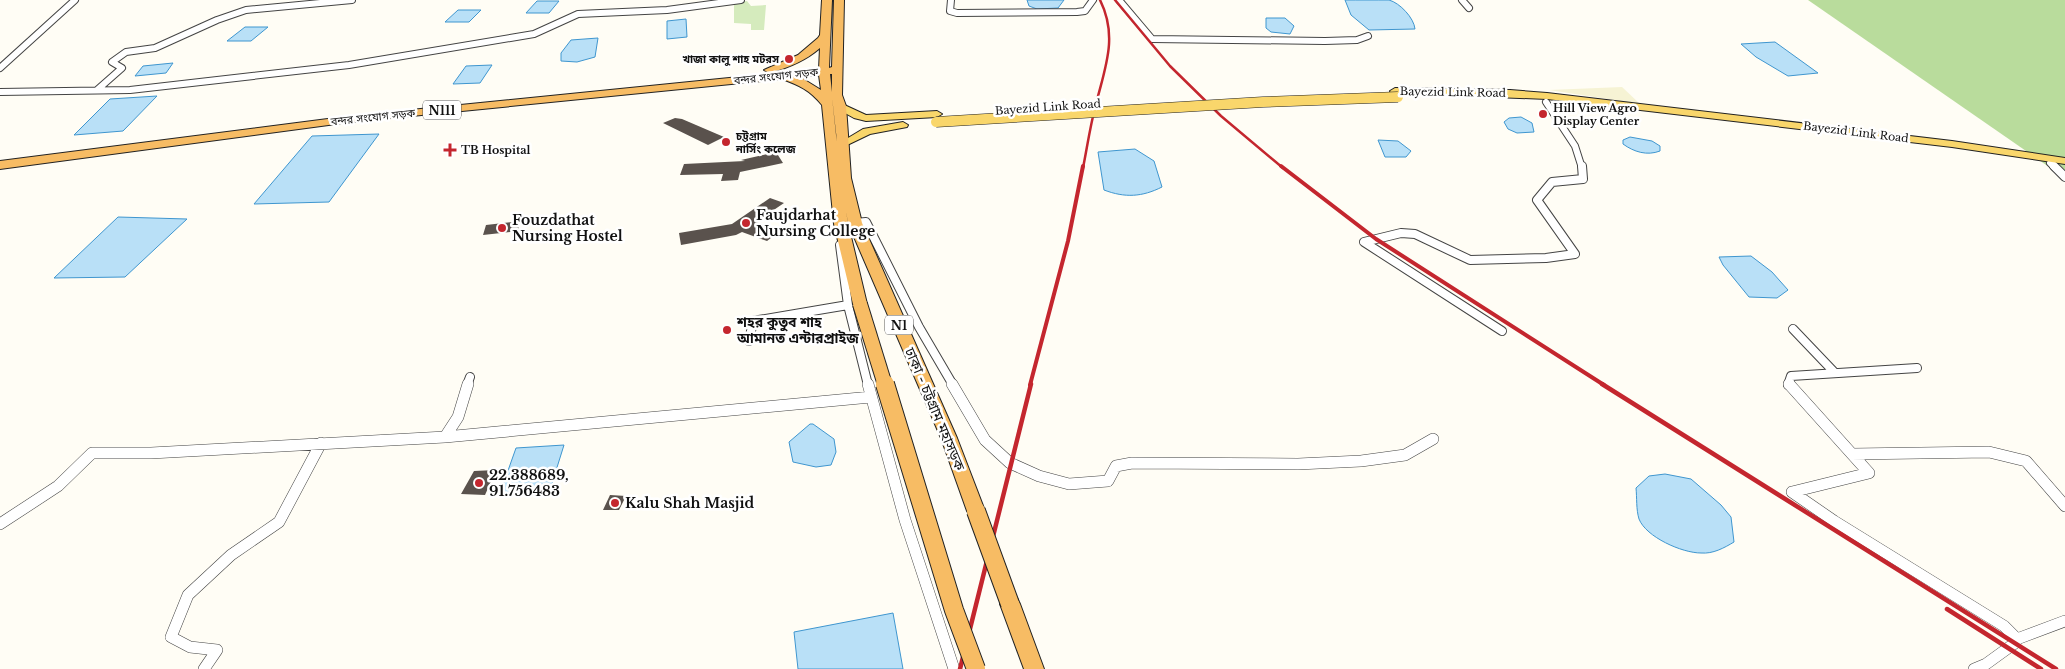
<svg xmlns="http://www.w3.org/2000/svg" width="2065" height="669" font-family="'Libre Baskerville','Noto Sans Bengali',serif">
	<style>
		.farmland { fill: #f6f3d4 }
		.green { fill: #d5ebbd }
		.forest { fill: #b9dc9c }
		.water { fill: #b9e0f7; stroke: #3f96cf }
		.building { fill: #5a524d }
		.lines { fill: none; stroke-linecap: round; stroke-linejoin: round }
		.minor-far2-casing { stroke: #444; stroke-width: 8 }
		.minor-far1-casing { stroke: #444; stroke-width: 10 }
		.minor-casing { stroke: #444; stroke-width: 12 }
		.primary-casing { stroke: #222; stroke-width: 2 }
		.trunk-casing { stroke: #222; stroke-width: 2 }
		.minor-far2 { stroke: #fff; stroke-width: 6 }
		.minor-far1 { stroke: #fff; stroke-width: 8 }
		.minor { stroke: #fff; stroke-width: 11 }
		.primary { fill: #f9d66b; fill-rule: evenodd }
		.trunk { fill: #f7bc64; fill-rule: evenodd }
		.rail-far2 { stroke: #c4262e; stroke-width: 2.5 }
		.rail-far1 { stroke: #c4262e; stroke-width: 4 }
		.rail { stroke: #c4262e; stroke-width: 4.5 }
		.primary-bridge-casing { stroke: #222; stroke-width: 11; stroke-linecap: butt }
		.trunk-bridge-far1-casing { stroke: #222; stroke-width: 16; stroke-linecap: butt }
		.trunk-bridge-casing { stroke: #222; stroke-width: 20; stroke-linecap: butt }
		.primary-bridge { stroke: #f9d66b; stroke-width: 10 }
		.trunk-bridge-far1 { stroke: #f7bc64; stroke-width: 14 }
		.trunk-bridge { stroke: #f7bc64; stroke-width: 18 }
		.poi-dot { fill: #c4262e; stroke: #fff; stroke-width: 2 }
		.labels { text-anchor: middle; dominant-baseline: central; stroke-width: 5; stroke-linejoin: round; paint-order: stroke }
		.far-poi-label { font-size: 11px; font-weight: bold; fill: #111; stroke: #fff; text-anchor: start }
		.far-street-label { font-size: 11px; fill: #111; stroke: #fff }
		.shield { fill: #fff; stroke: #585858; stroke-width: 1 }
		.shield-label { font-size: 12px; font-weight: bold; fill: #111 }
		.poi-label { font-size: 14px; font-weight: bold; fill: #111; stroke: #fff; text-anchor: start }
		.street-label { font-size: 14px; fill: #111; stroke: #fff }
	</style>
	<rect width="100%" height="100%" fill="#fffdf5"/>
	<path class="farmland" d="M 1622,87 L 1640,104 L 1549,90 Z"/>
	<path class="green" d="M 747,1 L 751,6 L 766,5 L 764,30 L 751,30 L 751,24 L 734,23 L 734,3 Z"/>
	<path class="forest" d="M 1808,0 L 2065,0 L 2065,178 Z"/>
	<path class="water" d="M 1027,0 L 1064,0 L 1058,8 L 1037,9 L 1029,6 Z
		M 1345,0 C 1358,0 1376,0 1389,0 C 1400,3 1414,18 1415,29 L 1369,30 L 1351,15 Z
		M 537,1 L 559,1 L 549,13 L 526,13 Z
		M 458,10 L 481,10 L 469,22 L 445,22 Z
		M 1266,18 L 1285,18 L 1294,26 L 1290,34 L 1271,32 L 1266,28 Z
		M 686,19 L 687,37 L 667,39 L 667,21 Z
		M 245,27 L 268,27 L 251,41 L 227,41 Z
		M 598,38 L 595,57 L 577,62 L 561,61 L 561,53 L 571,40 Z
		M 1775,42 L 1818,73 L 1788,76 L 1756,57 L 1741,44 Z
		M 173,63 L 166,73 L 135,76 L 143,66 Z
		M 492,65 L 480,83 L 453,84 L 466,66 Z
		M 157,96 L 123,131 L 74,135 L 110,99 Z
		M 1521,117 L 1532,123 L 1534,132 L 1517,133 L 1508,129 L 1504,122 L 1509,118 Z
		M 379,134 L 329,202 L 254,204 L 312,136 Z
		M 1630,137 L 1652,141 L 1660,146 L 1660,151 C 1647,156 1634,152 1623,144 L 1623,140 Z
		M 1378,140 L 1398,141 L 1411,151 L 1406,157 L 1385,157 Z
		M 1135,149 L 1154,161 L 1162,187 C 1142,197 1125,198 1104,190 L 1098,152 Z
		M 118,217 L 187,219 L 125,277 L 54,278 Z
		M 1751,256 L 1772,272 L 1788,290 L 1777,298 L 1749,297 L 1723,265 L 1719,257 Z
		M 810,424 L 813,424 L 834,439 L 836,452 L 831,465 L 816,467 L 793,462 L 789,442 Z
		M 564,445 L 549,493 L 499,496 L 516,448 Z
		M 1665,474 L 1691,479 L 1721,505 L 1731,517 L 1734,542 C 1724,548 1713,554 1701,553 C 1682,553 1646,537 1639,519 C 1636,509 1637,498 1636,488 L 1649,476 Z
		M 893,613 L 903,669 L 798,669 L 794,632 Z"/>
	<path class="building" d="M 675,118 L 682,119 L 724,137 L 708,145 L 663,123 Z
		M 776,152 L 783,163 L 740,172 L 738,180 L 721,181 L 723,174 L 680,175 L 684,164 L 745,161 L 741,160 Z
		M 770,198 L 784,203 L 756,222 L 780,231 L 767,241 L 742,232 L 736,235 L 681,245 L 679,233 L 732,224 Z
		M 520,221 L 518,231 L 483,235 L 486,225 Z
		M 496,470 L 485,495 L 461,494 L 474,471 Z
		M 610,495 L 626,496 L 619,510 L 603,510 Z"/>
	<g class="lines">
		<g class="minor-far2-casing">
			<path id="minor-far2" d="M 951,0 L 950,11 L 957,13 L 1077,12 L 1085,11 L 1093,0
				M 1119,0 L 1152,39 L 1325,41 L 1357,40 L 1368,36
				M 1462,0 L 1469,8
				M 0,68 L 75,0
				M 97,90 L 122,68 L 112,62 L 126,52 L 155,48 L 217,20 L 246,10 L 352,0
				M 0,92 L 130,90 L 349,65 L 534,34 L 578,14 L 667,10 L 741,0
				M 1546,102 L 1575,146 L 1582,168
				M 2050,163 L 2055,168"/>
		</g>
		<g class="minor-far1-casing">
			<path id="minor-far1" d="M 2054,166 L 2065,177
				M 855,223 L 866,222 L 919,327 L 953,385
				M 840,245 L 848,305 L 868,385
				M 1793,329 L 1835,373
				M 1502,331 L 1364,242 L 1401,233 L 1415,234 L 1470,260 L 1546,258 L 1575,254 L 1537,200 L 1552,182 L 1583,179 L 1582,166
				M 749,341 L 753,321 L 848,305
				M 467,385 L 470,377
				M 1788,385 L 1791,376 L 1917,368"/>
		</g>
		<g class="minor-casing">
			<path id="minor" d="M 868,384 L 905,520 L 954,669
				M 952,384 L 985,440 L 1010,463 L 1039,476 L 1069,484 L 1108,481 L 1116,466 L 1132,463 L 1298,464 L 1361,461 L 1405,455 L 1433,439
				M 1789,384 L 1869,473 L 1792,492
				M 445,437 L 458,417 L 468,384
				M 1852,454 L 1989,452 L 2026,461 L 2065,506
				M 1792,492 L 1834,521 L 2004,626 L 2017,639 L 2015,643 L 1986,664 L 1974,669
				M 0,524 L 58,486 L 92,453 L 151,453 L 445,437 L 871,397
				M 2017,639 L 2065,621
				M 204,669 L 217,650 L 190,647 L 171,637 L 188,595 L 231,555 L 279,522 L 321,443"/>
		</g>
		<g class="primary-casing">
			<path id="primary" d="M 1395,88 L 1510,90 L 1547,93 L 1952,141 L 2065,158 L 2065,164 L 1952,147 L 1547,99 L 1391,93 L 1390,91 Z
				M 840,103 L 866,115 L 937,111 L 942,114 L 937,117 L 866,121 L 854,118 L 836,108 L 836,104 Z
				M 903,122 L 908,125 L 907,127 L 870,134 L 843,147 L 838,144 L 863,129 Z"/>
		</g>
		<g class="trunk-casing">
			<path id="trunk" d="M 822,0 L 832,0 L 829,68 L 832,67 L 834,0 L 844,0 L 842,95 L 846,106 L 851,178 L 862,223 L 957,438 L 985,511 L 982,516 L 976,518 L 970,516 L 967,511 L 941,438 L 848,223 L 846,211 L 848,224 L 867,304 L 860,308 L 853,304 L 834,224 L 822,105 C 810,90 799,85 782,79 L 351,122 L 0,169 L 0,161 L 351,116 L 819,69 L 820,48 C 805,61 788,68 769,73 L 764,70 L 798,55 L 818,38 L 820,35 ZM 830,74 L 832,74 L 832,92 ZM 819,75 L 821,90 L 800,77 ZM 832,97 L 837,141 L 836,135 Z
				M 1010,596 L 1017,598 L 1020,604 L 1044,669 L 1024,669 L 1000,604 L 1003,598 Z"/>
		</g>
		<use href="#minor-far2" class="minor-far2"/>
		<use href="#minor-far1" class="minor-far1"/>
		<use href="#minor" class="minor"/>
		<use href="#primary" class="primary"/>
		<use href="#trunk" class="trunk"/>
		<path class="rail-far2" d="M 1115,0 L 1170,66 L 1221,116 L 1283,168
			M 1083,168 C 1087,148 1090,127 1095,108 C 1104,70 1119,38 1100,0"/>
		<path class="rail-far1" d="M 1281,166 L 1376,239 L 1604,385
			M 1030,385 L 1068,241 L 1083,166"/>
		<path class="rail" d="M 1602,384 L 2056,669
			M 1947,609 L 2041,669
			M 960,669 L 1031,384"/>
		<g class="primary-bridge-casing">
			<path id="primary-bridge" d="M 936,122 L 1263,102 L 1398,97"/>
		</g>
		<g class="trunk-bridge-far1-casing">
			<path id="trunk-bridge-far1" d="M 860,304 L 885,385"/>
		</g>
		<g class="trunk-bridge-casing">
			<path id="trunk-bridge" d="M 885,384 L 954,610 L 976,669
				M 976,511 L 1010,604"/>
		</g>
		<use href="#primary-bridge" class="primary-bridge"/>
		<use href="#trunk-bridge-far1" class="trunk-bridge-far1"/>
		<use href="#trunk-bridge" class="trunk-bridge"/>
	</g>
	<g class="poi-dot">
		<circle cx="789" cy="59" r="5"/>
		<circle cx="1543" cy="114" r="5"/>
		<circle cx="726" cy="142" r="5"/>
		<path d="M447.5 142.5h5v5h5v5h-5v5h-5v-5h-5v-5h5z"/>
		<circle cx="746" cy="223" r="5"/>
		<circle cx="502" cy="228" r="5"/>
		<circle cx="727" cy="330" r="5"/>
		<circle cx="479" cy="483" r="5"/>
		<circle cx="615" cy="503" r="5"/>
	</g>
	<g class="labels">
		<g class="far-poi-label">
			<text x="779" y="59" text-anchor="end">খাজা কালু শাহ মটরস</text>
			<text x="1553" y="108">Hill View Agro<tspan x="1553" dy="13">Display Center</tspan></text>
			<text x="736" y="136">চট্টগ্রাম<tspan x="736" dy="13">নার্সিং কলেজ</tspan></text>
			<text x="461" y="150">TB Hospital</text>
		</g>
		<g class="far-street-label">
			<text transform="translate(776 76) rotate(-6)">বন্দর সংযোগ সড়ক</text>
			<text transform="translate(1453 92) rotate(1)">Bayezid Link Road</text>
			<text transform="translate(1048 107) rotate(-4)">Bayezid Link Road</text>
			<text transform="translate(373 117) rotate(-6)">বন্দর সংযোগ সড়ক</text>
			<text transform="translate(1856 132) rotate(7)">Bayezid Link Road</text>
		</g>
		<g class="shield">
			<rect x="423" y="100.5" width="38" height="19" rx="4"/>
			<rect x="885" y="315.5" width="28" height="19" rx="4"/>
		</g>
		<g class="shield-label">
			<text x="442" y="110">N111</text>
			<text x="899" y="325">N1</text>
		</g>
		<g class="poi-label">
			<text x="756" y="215">Faujdarhat<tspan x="756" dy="16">Nursing College</tspan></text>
			<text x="512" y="220">Fouzdathat<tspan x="512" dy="16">Nursing Hostel</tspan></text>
			<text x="737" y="322">শহর কুতুব শাহ<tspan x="737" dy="16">আমানত এন্টারপ্রাইজ</tspan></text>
			<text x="489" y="475">22.388689,<tspan x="489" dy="16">91.756483</tspan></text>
			<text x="625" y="503">Kalu Shah Masjid</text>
		</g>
		<g class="street-label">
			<text transform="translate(935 409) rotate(67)">ঢাকা - চট্টগ্রাম মহাসড়ক</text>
		</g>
	</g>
</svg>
